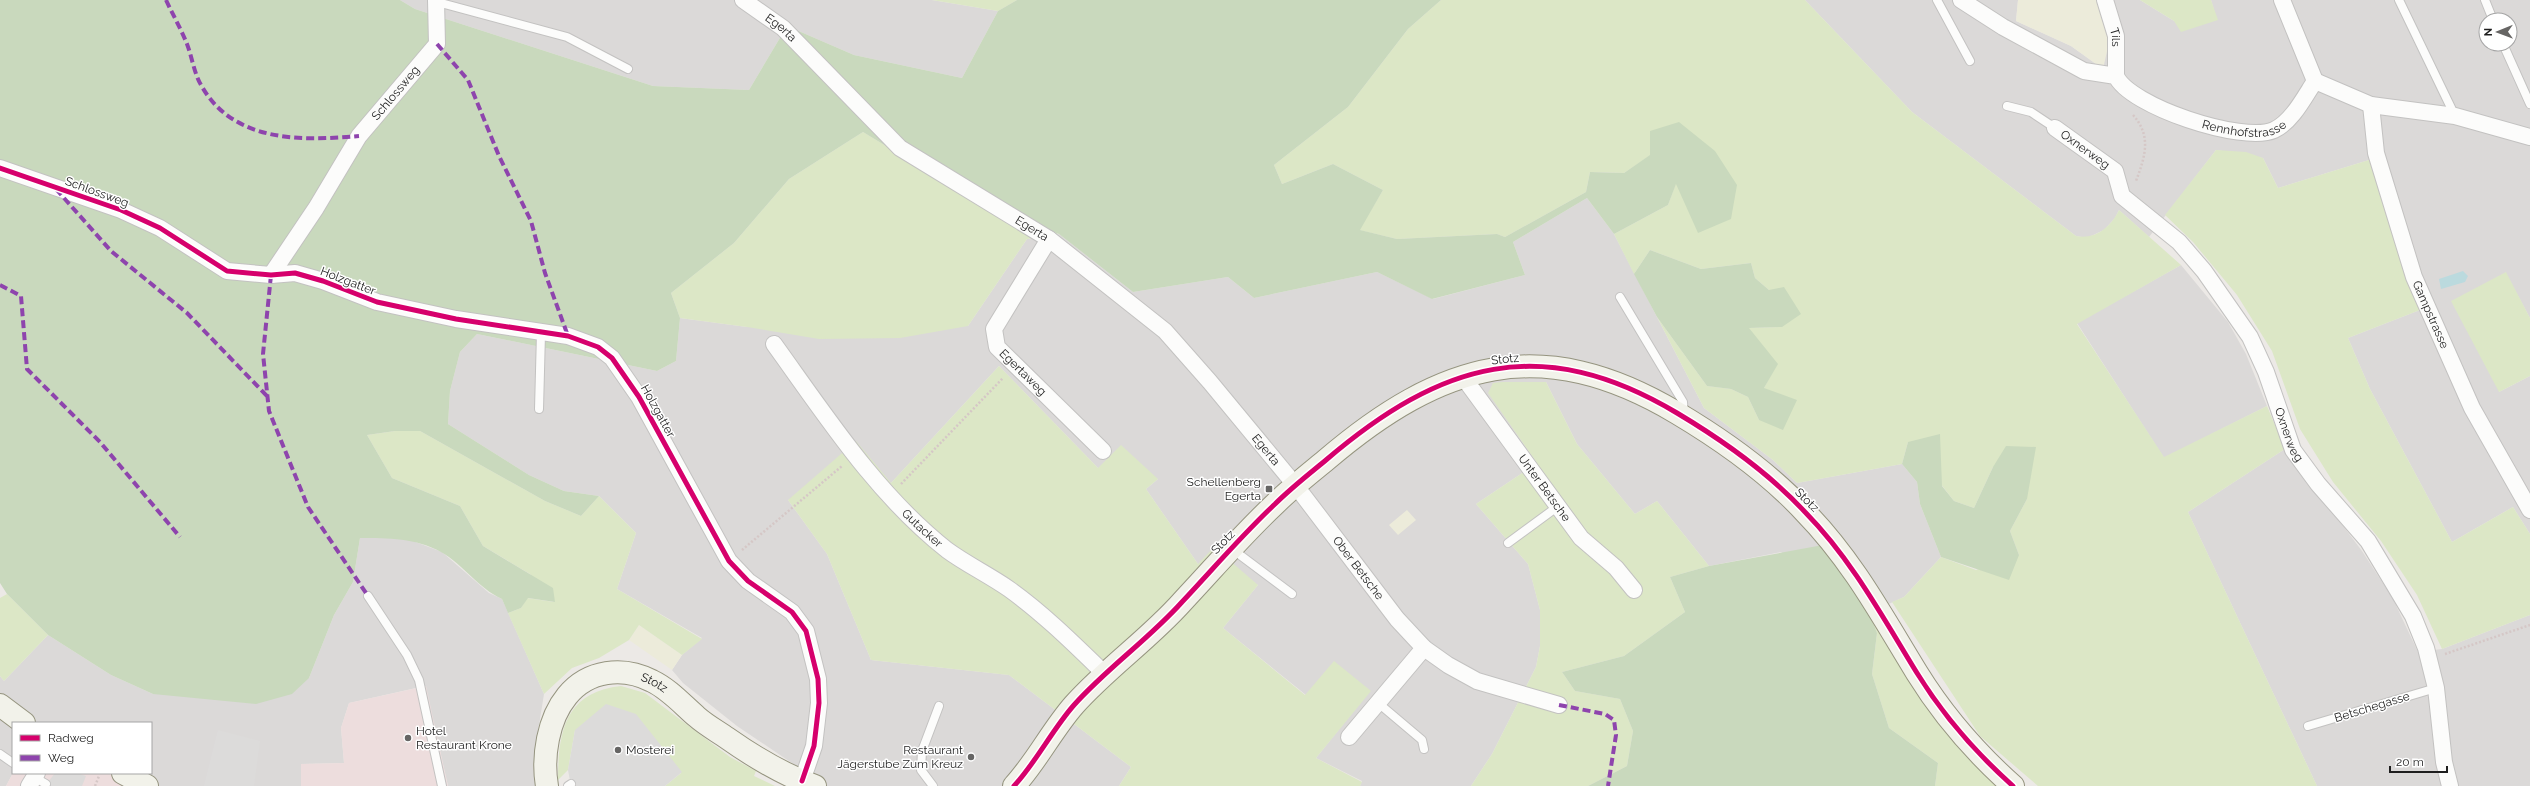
<svg xmlns="http://www.w3.org/2000/svg" width="2530" height="786" font-family="Raleway,sans-serif">
	<style>
		.residential { fill: #dbd9d8; fill-rule: evenodd }
		.commercial { fill: #eddddd }
		.farmland { fill: #ecebda }
		.grass { fill: #dce7c6 }
		.forest { fill: #c9d9bd }
		.parking { fill: #dcdbda }
		.water { fill: #bbdade }
		.lines { fill: none; stroke-linecap: round; stroke-linejoin: round }
		.lane-casing { stroke: #c3c2c1; stroke-width: 10 }
		.street-casing { stroke: #c3c2c1; stroke-width: 18 }
		.secondary-casing { stroke: #95947f; stroke-width: 24 }
		.path { stroke: #d5c7c6; stroke-width: 2.5; stroke-dasharray: 2 2; stroke-linecap: butt }
		.lane { stroke: #fcfcfb; stroke-width: 8 }
		.street { stroke: #fcfcfb; stroke-width: 16 }
		.secondary { stroke: #f2f2ea; stroke-width: 22 }
		.quiet { stroke: #8e44ad; stroke-width: 4; stroke-dasharray: 8 4; stroke-linecap: butt }
		.cycleway-casing { stroke: #fff; stroke-width: 8 }
		.cycleway { stroke: #d6006c; stroke-width: 5 }
		.poi-dot { fill: #666564; stroke: #fff; stroke-width: 1.5 }
		.labels { text-anchor: middle; dominant-baseline: central; stroke-width: 3; stroke-linejoin: round; paint-order: stroke }
		.street-label { font-size: 12px; fill: #1e1e1e; stroke: #fff }
		.poi-label { font-size: 12px; fill: #1e1e1e; stroke: #fff; text-anchor: end }
	</style>
	<rect width="100%" height="100%" fill="#ece9e6"/>
	<path class="residential" d="M 400,0 L 932,0 L 998,11 L 962,78 L 854,55 L 787,26 L 749,90 L 653,86 L 415,9 Z
		M 1805,0 L 2018,0 L 2016,21 L 2071,46 L 2103,69 L 2107,26 L 2097,0 L 2140,0 L 2174,21 L 2217,20 L 2211,0 L 2530,0 L 2530,318 L 2505,272 L 2499,392 L 2530,376 L 2530,534 L 2513,507 L 2452,542 L 2370,389 L 2348,338 L 2420,310 L 2369,160 L 2278,188 L 2263,158 L 2216,150 L 2149,237 L 2119,210 L 2115,218 L 2104,230 L 2087,238 L 2076,236 L 1912,112 ZM 2486,20 L 2510,20 L 2510,44 L 2486,44 Z
		M 1587,198 L 1614,234 L 1704,408 L 1773,460 L 1797,483 L 1902,464 L 1917,482 L 1920,504 L 1941,557 L 1904,597 L 1869,613 L 1781,552 L 1709,566 L 1657,501 L 1635,514 L 1577,444 L 1546,382 L 1489,393 L 1537,463 L 1476,504 L 1528,564 L 1540,610 L 1540,646 L 1536,667 L 1492,754 L 1471,786 L 1360,786 L 1362,781 L 1316,758 L 1370,691 L 1306,695 L 1223,628 L 1258,585 L 1198,564 L 1146,489 L 1158,479 L 1098,468 L 999,366 L 891,483 L 788,500 L 827,554 L 871,660 L 1009,675 L 1131,767 L 1119,786 L 826,786 L 737,726 L 683,683 L 672,670 L 682,655 L 702,638 L 617,589 L 636,533 L 599,496 L 564,491 L 529,475 L 448,424 L 450,391 L 460,352 L 477,334 L 657,371 L 676,361 L 680,318 L 747,327 L 968,326 L 1027,239 L 1059,234 L 1133,292 L 1228,277 L 1254,298 L 1377,272 L 1433,299 L 1525,275 L 1513,242 Z
		M 2181,265 L 2228,322 L 2246,354 L 2267,406 L 2164,458 L 2077,323 Z
		M 2285,449 L 2362,551 L 2393,599 L 2418,652 L 2442,649 L 2530,615 L 2530,786 L 2317,786 L 2188,512 Z
		M 360,538 L 405,538 L 442,552 L 489,593 L 502,599 L 544,694 L 536,744 L 536,786 L 448,786 L 425,686 L 349,703 L 341,728 L 344,763 L 301,764 L 301,786 L 147,786 L 123,773 L 151,773 L 151,723 L 13,723 L 13,773 L 6,786 L 0,786 L 0,676 L 4,681 L 48,635 L 111,675 L 153,694 L 309,678 L 334,615 L 353,582 Z"/>
	<path class="commercial" d="M 426,686 L 448,786 L 301,786 L 301,764 L 344,763 L 341,728 L 349,703 Z
		M 13,773 L 123,773 L 147,786 L 6,786 Z"/>
	<path class="farmland" d="M 2018,0 L 2097,0 L 2107,26 L 2108,47 L 2103,69 L 2071,46 L 2016,21 Z
		M 1407,510 L 1416,520 L 1398,535 L 1389,525 Z
		M 639,625 L 682,655 L 672,670 L 629,640 Z"/>
	<path class="grass" d="M 932,0 L 1017,0 L 998,11 Z
		M 1441,0 L 1805,0 L 1912,112 L 2076,236 C 2095,240 2111,227 2119,210 L 2181,265 L 2077,324 L 2164,457 L 2267,406 L 2285,449 L 2188,512 L 2317,786 L 2038,786 L 1980,736 L 1892,602 L 1904,597 L 1941,557 L 1976,570 L 2019,555 L 2010,531 L 2027,499 L 1993,467 L 1974,508 L 1954,501 L 1908,442 L 1902,464 L 1797,483 L 1773,460 L 1704,408 L 1657,317 L 1707,386 L 1731,389 L 1748,397 L 1759,420 L 1764,388 L 1777,364 L 1748,328 L 1782,327 L 1769,290 L 1755,278 L 1751,263 L 1701,269 L 1650,250 L 1634,274 L 1614,234 L 1668,205 L 1676,183 L 1731,219 L 1651,155 L 1624,173 L 1590,172 L 1586,192 L 1505,237 L 1497,234 L 1397,239 L 1359,230 L 1383,190 L 1333,164 L 1282,184 L 1274,165 L 1348,107 L 1408,29 Z
		M 2140,0 L 2211,0 L 2218,20 L 2181,32 L 2174,21 Z
		M 863,132 L 989,209 L 1059,234 L 1027,239 L 968,326 L 900,338 L 819,339 L 747,327 L 680,318 L 671,293 L 734,243 L 789,179 Z
		M 2216,150 L 2246,152 L 2263,158 L 2278,188 L 2369,160 L 2420,310 L 2348,338 L 2370,389 L 2452,542 L 2513,507 L 2530,534 L 2530,615 L 2442,649 L 2417,595 L 2381,541 L 2333,482 L 2300,429 L 2272,351 L 2237,295 L 2193,242 L 2165,215 Z
		M 2506,272 L 2530,318 L 2530,376 L 2499,392 L 2451,301 Z
		M 999,366 L 1098,468 L 1121,445 L 1158,479 L 1146,489 L 1198,564 L 1214,547 L 1258,585 L 1223,628 L 1305,695 L 1334,661 L 1371,691 L 1316,758 L 1362,782 L 1360,786 L 1119,786 L 1131,767 L 1009,675 L 871,660 L 827,554 L 788,500 L 856,441 L 891,483 Z
		M 1502,382 L 1546,382 L 1577,444 L 1635,514 L 1657,501 L 1709,566 L 1670,577 L 1685,612 L 1624,656 L 1562,672 L 1575,691 L 1620,699 L 1633,731 L 1627,766 L 1588,786 L 1471,786 L 1492,754 L 1536,667 L 1540,646 L 1540,610 L 1528,564 L 1476,504 L 1537,463 L 1488,393 L 1493,383 Z
		M 395,431 L 420,431 L 545,501 L 581,516 L 599,496 L 636,533 L 617,589 L 702,639 L 682,655 L 639,625 L 629,640 L 599,658 L 572,668 L 544,694 L 508,613 L 521,608 L 527,598 L 554,602 L 530,574 L 483,546 L 460,506 L 392,478 L 367,435 Z
		M 7,594 L 48,635 L 4,681 L 0,676 L 0,598 Z
		M 1869,613 C 1906,675 1941,741 1999,786 L 1935,786 L 1938,763 L 1889,728 L 1872,674 L 1877,633 Z
		M 621,686 L 645,693 L 730,757 L 756,771 L 754,776 L 775,786 L 665,786 L 681,773 L 575,730 L 568,770 L 558,780 C 558,732 565,692 621,686 Z"/>
	<path class="forest" d="M 0,0 L 400,0 L 415,9 L 653,86 L 749,90 L 787,26 L 854,55 L 962,78 L 998,11 L 1017,0 L 1441,0 L 1408,29 L 1348,107 L 1274,165 L 1282,184 L 1333,164 L 1383,190 L 1360,230 L 1397,239 L 1497,234 L 1505,237 L 1586,192 L 1590,172 L 1624,173 L 1650,155 L 1650,131 L 1679,122 L 1715,151 L 1737,185 L 1731,219 L 1698,233 L 1676,184 L 1668,205 L 1614,234 L 1587,198 L 1513,242 L 1525,275 L 1432,299 L 1377,272 L 1254,298 L 1228,277 L 1133,292 L 1059,234 L 989,209 L 863,132 L 789,179 L 734,243 L 671,293 L 680,318 L 676,361 L 657,371 L 477,334 L 460,352 L 450,391 L 448,424 L 529,475 L 564,491 L 599,496 L 581,516 L 545,501 L 420,431 L 395,431 L 367,435 L 392,478 L 460,506 L 483,546 L 553,588 L 555,602 L 528,598 L 521,608 L 508,613 L 502,599 C 478,588 464,565 441,552 C 416,538 388,538 360,538 L 353,582 L 334,615 L 309,678 L 292,694 L 256,704 L 153,694 L 111,675 L 48,635 L 7,594 L 0,583 Z
		M 1650,250 L 1701,269 L 1751,263 L 1755,278 L 1769,290 L 1784,287 L 1801,314 L 1782,327 L 1749,328 L 1778,364 L 1764,388 L 1797,400 L 1783,430 L 1759,420 L 1748,397 L 1731,389 L 1707,386 L 1657,317 L 1634,274 Z
		M 1940,434 L 1942,486 L 1954,501 L 1974,508 L 1993,467 L 2006,446 L 2036,447 L 2027,499 L 2010,531 L 2019,555 L 2009,580 L 1941,557 L 1920,504 L 1917,482 L 1902,464 L 1908,442 Z
		M 1823,545 L 1861,591 L 1877,633 L 1872,674 L 1889,728 L 1938,763 L 1935,786 L 1588,786 L 1627,766 L 1633,731 L 1620,699 L 1575,691 L 1562,672 L 1624,656 L 1685,612 L 1670,577 L 1709,566 Z"/>
	<path class="parking" d="M 606,704 L 636,714 L 682,772 L 665,786 L 571,786 L 568,770 L 575,730 Z
		M 218,730 L 260,741 L 254,786 L 204,786 Z
		M 55,773 L 77,773 L 86,776 L 82,786 L 45,786 Z"/>
	<path class="water" d="M 2463,271 L 2468,276 L 2465,282 L 2441,289 L 2439,279 Z"/>
	<g class="lines">
		<g class="lane-casing">
			<path id="lane" d="M 1937,0 L 1970,61
				M 2399,0 L 2455,116
				M 2485,0 L 2493,20
				M 437,2 L 567,37 L 628,69
				M 2503,44 L 2530,104
				M 2007,106 L 2031,112 L 2055,128
				M 1620,297 L 1683,402 L 1684,415
				M 539,409 L 541,333
				M 1508,543 L 1557,507
				M 1232,549 L 1292,594
				M 368,596 L 407,655 L 419,680 L 442,786
				M 1377,702 L 1422,740 L 1424,749
				M 2308,726 L 2436,688
				M 0,754 L 13,763
				M 32,776 L 46,784
				M 568,786 L 571,784
				M 933,786 L 921,770 L 922,751 L 939,706"/>
		</g>
		<g class="street-casing">
			<g id="street">
				<path id="s1" d="M 743,0 L 783,28 L 900,148 L 1049,239 L 1165,331 L 1210,382 L 1296,486 L 1397,619 L 1424,648 L 1448,665 L 1477,681 L 1559,705"/>
				<path id="s2" d="M 1961,0 L 2003,27 L 2084,71 L 2116,76 C 2129,106 2243,144 2274,130 C 2292,122 2305,96 2315,81"/>
				<path id="s3" d="M 2105,0 L 2116,36 L 2116,76"/>
				<path d="M 2282,0 L 2315,81"/>
				<path d="M 2315,81 L 2371,105 L 2455,116 L 2530,137"/>
				<path id="s4" d="M 2371,105 L 2376,153 L 2414,277 L 2472,408 L 2530,510"/>
				<path id="s5" d="M 2055,128 L 2115,171 L 2122,196 L 2179,242 L 2204,271 L 2250,337 L 2266,372 L 2293,450 L 2318,484 L 2368,541 L 2413,616 L 2426,648 L 2436,688 L 2444,762 L 2450,786"/>
				<path d="M 0,168 L 121,210 L 160,228 L 227,271 L 271,275 L 295,273 L 323,281 L 377,302 L 456,319 L 568,336 L 598,347 L 612,358 L 639,397 L 729,561 L 748,581 L 792,612 L 806,631 L 818,679 L 819,703 L 814,746 L 802,781"/>
				<path id="s6" d="M 1049,239 L 994,329 L 997,347 L 1103,451"/>
				<path id="s7" d="M 271,275 L 316,208 L 359,136 L 437,44 L 436,0"/>
				<path id="s8" d="M 774,344 C 826,416 876,494 947,550 C 966,564 989,575 1009,589 C 1044,614 1075,645 1106,675"/>
				<path id="s9" d="M 1466,375 L 1469,385 L 1581,538 L 1616,568 L 1634,590"/>
				<path d="M 1349,737 L 1424,648"/>
				<path d="M 29,786 L 37,773"/>
			</g>
		</g>
		<g class="secondary-casing">
			<g id="secondary">
				<path d="M 0,705 L 24,723"/>
				<path d="M 123,773 L 147,786"/>
				<path id="s10" d="M 547,786 C 542,757 548,719 567,696 C 588,670 623,666 652,681 C 669,689 683,705 697,717 C 706,725 717,731 727,738 C 754,757 784,775 815,786"/>
				<path d="M 1014,786 C 1037,761 1052,730 1074,705 C 1107,668 1149,639 1182,602 C 1213,569 1242,535 1275,504 C 1291,488 1309,474 1326,460 C 1441,362 1541,332 1677,413 C 1724,441 1768,472 1805,512 C 1852,560 1882,616 1917,673 C 1943,715 1976,753 2013,786"/>
			</g>
		</g>
		<path class="path" d="M 2133,115 C 2152,136 2145,157 2136,181
			M 901,484 L 1003,378
			M 742,550 L 842,466
			M 2445,654 L 2530,625
			M 95,786 L 99,776"/>
		<use href="#lane" class="lane"/>
		<use href="#street" class="street"/>
		<use href="#secondary" class="secondary"/>
		<path class="quiet" d="M 166,0 C 173,15 181,29 187,44 C 192,57 194,73 201,85 C 233,143 302,141 359,136
			M 437,44 L 468,80 L 499,156 L 531,221 L 545,273 L 568,336
			M 56,189 L 111,251 L 187,313 L 267,396
			M 271,275 L 263,354 L 269,411 L 308,507 L 368,596
			M 0,285 L 21,296 L 27,369 L 100,442 L 180,537
			M 1559,705 L 1605,714 L 1614,720 L 1616,735 L 1608,786"/>
		<g class="cycleway-casing">
			<path id="cycleway" d="M 0,168 L 121,210 L 160,228 L 227,271 L 271,275 L 295,273 L 323,281 L 377,302 L 456,319 L 568,336 L 598,347 L 612,358 L 639,397 L 729,561 L 748,581 L 792,612 L 806,631 L 818,679 L 819,703 L 814,746 L 802,781
				M 1014,786 C 1037,761 1052,730 1074,705 C 1107,668 1149,639 1182,602 C 1213,569 1242,535 1275,504 C 1291,488 1309,474 1326,460 C 1441,362 1541,332 1677,413 C 1724,441 1768,472 1805,512 C 1852,560 1882,616 1917,673 C 1943,715 1976,753 2013,786"/>
		</g>
		<use href="#cycleway" class="cycleway"/>
	</g>
	<g class="poi-dot">
		<rect x="1265" y="485" width="8" height="8" rx="2"/>
		<circle cx="408" cy="738" r="4"/>
		<circle cx="618" cy="750" r="4"/>
		<circle cx="971" cy="757" r="4"/>
	</g>
	<g class="labels">
		<g class="street-label">
			<text stroke="none"><textPath href="#s1" startOffset="47">Egerta</textPath></text>
			<text stroke="none"><textPath href="#s3" startOffset="39">Tils</textPath></text>
			<text stroke="none"><textPath href="#s7" startOffset="221">Schlossweg</textPath></text>
			<text stroke="none"><textPath href="#s2" startOffset="318">Rennhofstrasse</textPath></text>
			<text stroke="none"><textPath href="#s5" startOffset="37">Oxnerweg</textPath></text>
			<text transform="translate(97 192) rotate(20)">Schlossweg</text>
			<text stroke="none"><textPath href="#s1" startOffset="371">Egerta</textPath></text>
			<text transform="translate(348 281) rotate(21)">Holzgatter</text>
			<text stroke="none"><textPath href="#s4" startOffset="219">Gampstrasse</textPath></text>
			<text transform="translate(1505 359) rotate(-6)">Stotz</text>
			<text stroke="none"><textPath href="#s6" startOffset="160">Egertaweg</textPath></text>
			<text transform="translate(658 411) rotate(61)">Holzgatter</text>
			<text stroke="none"><textPath href="#s5" startOffset="397">Oxnerweg</textPath></text>
			<text stroke="none"><textPath href="#s1" startOffset="695">Egerta</textPath></text>
			<text stroke="none"><textPath href="#s9" startOffset="138">Unter Betsche</textPath></text>
			<text transform="translate(1807 500) rotate(45)">Stotz</text>
			<text stroke="none"><textPath href="#s8" startOffset="237">Gutacker</textPath></text>
			<text transform="translate(1223 542) rotate(-46)">Stotz</text>
			<text stroke="none"><textPath href="#s1" startOffset="845">Ober Betsche</textPath></text>
			<text stroke="none"><textPath href="#s10" startOffset="191">Stotz</textPath></text>
			<text transform="translate(2372 707) rotate(-17)">Betschegasse</text>
		</g>
		<g class="poi-label">
			<text x="1261" y="482">Schellenberg<tspan x="1261" dy="14">Egerta</tspan></text>
			<text x="416" y="731" text-anchor="start">Hotel<tspan x="416" dy="14">Restaurant Krone</tspan></text>
			<text x="626" y="750" text-anchor="start">Mosterei</text>
			<text x="963" y="750">Restaurant<tspan x="963" dy="14">Jägerstube Zum Kreuz</tspan></text>
		</g>
	</g>
	<rect x="12" y="722" width="140" height="52" fill="#ffffff" stroke="#a5a5a5"/>
	<rect x="20" y="735" width="20" height="6" fill="#d6006c" stroke="#a5a5a5"/>
	<text x="48" y="742" font-size="12" fill="#1e1e1e">Radweg</text>
	<rect x="20" y="755" width="20" height="6" fill="#8e44ad" stroke="#a5a5a5"/>
	<text x="48" y="762" font-size="12" fill="#1e1e1e">Weg</text>
	<g transform="translate(2498 32) rotate(269)"><circle r="19" fill="#ffffff" stroke="#a5a5a5"/>
	<path d="M0-3L7 15L0 10L-7 15Z" fill="#666564"/>
	<text y="-6" font-size="11" font-weight="bold" text-anchor="middle" fill="#1e1e1e">N</text>
	</g>
	<path d="M2390 766v6h57v-6" fill="none" stroke="#1e1e1e" stroke-width="2"/>
	<text x="2396" y="766" font-size="12" fill="#1e1e1e" stroke="#ffffff" stroke-width="3" paint-order="stroke">20 m</text>
</svg>
